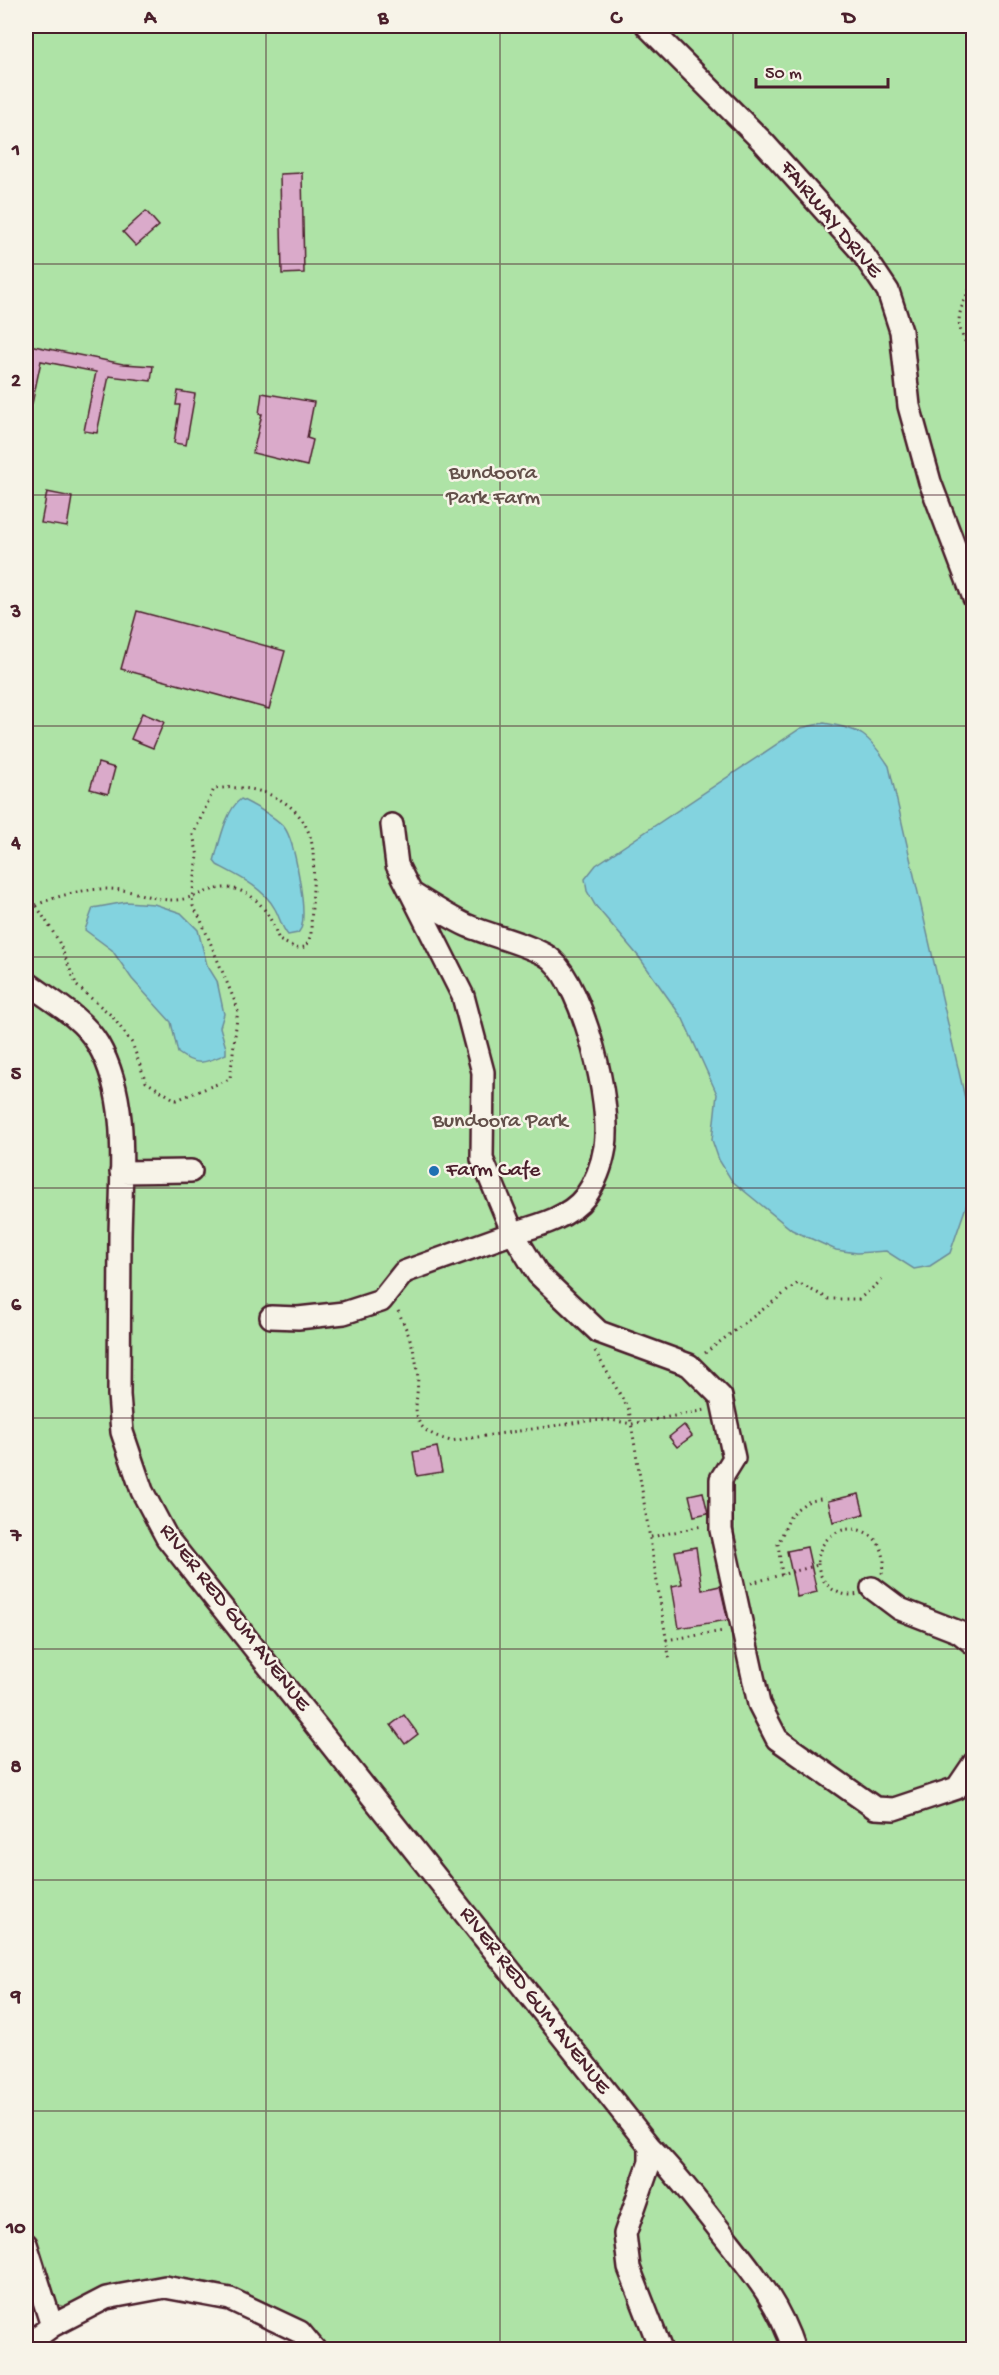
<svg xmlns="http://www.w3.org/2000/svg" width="999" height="2375" font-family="'Gochi Hand',sans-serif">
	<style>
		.green { fill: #aee3a6; stroke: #7c8168; stroke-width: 1.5 }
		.water { fill: #83d3df; stroke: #6c8b97; stroke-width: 1.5 }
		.building { fill: #daaaca; stroke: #4a1f2b; stroke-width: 1.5 }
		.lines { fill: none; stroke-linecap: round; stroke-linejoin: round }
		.minor-casing { stroke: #4a1f2b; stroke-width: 26 }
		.path { stroke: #4a1f2b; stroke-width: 3; stroke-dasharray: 1.5 4.5; stroke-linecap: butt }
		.minor { stroke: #f7f3e8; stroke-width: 21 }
		.grid { fill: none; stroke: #4a1f2b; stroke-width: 1.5; stroke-opacity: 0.55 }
		.poi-dot { fill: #1f6fb2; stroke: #f7f3e8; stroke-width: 2 }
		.labels { text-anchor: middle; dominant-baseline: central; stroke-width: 5; stroke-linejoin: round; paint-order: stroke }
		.street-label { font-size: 22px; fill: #4a1f2b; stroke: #f7f3e8 }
		.park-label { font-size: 22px; fill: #63504a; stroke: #f7f3e8 }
		.poi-label { font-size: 22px; fill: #4a1f2b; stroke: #f7f3e8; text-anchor: start }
		.neatline { fill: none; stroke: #4a1f2b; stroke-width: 2 }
		.grid-label { font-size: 20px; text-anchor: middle; font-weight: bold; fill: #4a1f2b }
	</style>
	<rect width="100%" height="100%" fill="#f7f3e8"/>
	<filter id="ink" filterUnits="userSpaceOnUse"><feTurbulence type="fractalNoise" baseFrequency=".0167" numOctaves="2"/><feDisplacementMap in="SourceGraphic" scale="12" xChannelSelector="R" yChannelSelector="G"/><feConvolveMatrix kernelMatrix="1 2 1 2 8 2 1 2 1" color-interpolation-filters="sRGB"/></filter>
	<g filter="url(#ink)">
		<path class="green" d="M 26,26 L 973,26 L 973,2349 L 330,2349 C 293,2311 229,2277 174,2280 C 164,2281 153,2286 143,2288 C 118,2295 92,2301 67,2308 L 56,2304 L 26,2218 Z"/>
		<path class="water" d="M 824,723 C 861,729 868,734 889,766 L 973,1133 L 973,1186 L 950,1253 L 930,1266 L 914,1269 L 886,1251 L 857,1253 L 836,1250 L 792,1230 L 732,1181 L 719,1160 L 712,1140 L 717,1094 L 683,1019 L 639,957 L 595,905 L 587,891 L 585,879 L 596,865 L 801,728 Z
			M 241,799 C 253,805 276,817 284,827 C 295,841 306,907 302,925 C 302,928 300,930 298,933 L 288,935 C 281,927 280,918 275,909 C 264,888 238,876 217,865 L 214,861 C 219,844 226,809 241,799 Z
			M 126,902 L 154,904 L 181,913 L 198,930 L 207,965 L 217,981 L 224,1014 L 220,1027 L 226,1048 L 226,1054 C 205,1063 197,1067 178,1053 L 171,1022 L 132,979 L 112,950 L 85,930 L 93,908 Z"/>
		<path class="building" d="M 302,173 L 304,273 L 282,274 L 280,174 Z
			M 146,211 L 159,226 L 136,246 L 123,232 Z
			M 29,345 L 123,364 L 153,366 L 151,381 L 109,376 L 97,433 L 84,431 L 96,372 L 41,361 L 32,404 L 26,403 L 26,363 Z
			M 178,391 L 195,394 L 186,445 L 174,443 L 180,405 L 176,405 Z
			M 262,393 L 314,402 L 307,438 L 313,440 L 307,466 L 253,453 L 262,414 L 259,414 Z
			M 47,492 L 72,497 L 67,527 L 41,523 Z
			M 137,611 L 285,651 L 269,709 L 121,669 Z
			M 142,713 L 164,722 L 153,748 L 131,739 Z
			M 98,763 L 115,768 L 108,794 L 90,789 Z
			M 684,1425 L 692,1436 L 677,1447 L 669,1437 Z
			M 437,1447 L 442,1472 L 417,1476 L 413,1452 Z
			M 703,1492 L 708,1513 L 694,1516 L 689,1495 Z
			M 859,1494 L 864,1514 L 833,1522 L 828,1501 Z
			M 696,1547 L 702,1590 L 720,1586 L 728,1620 L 679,1628 L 672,1586 L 682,1584 L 675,1551 Z
			M 807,1547 L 817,1592 L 797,1597 L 787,1551 Z
			M 404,1715 L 418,1734 L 405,1744 L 391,1725 Z"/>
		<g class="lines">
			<g class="minor-casing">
				<path id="minor" d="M 647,26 L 764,143 L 861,251 L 888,291 L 901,331 L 909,406 L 930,482 L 974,598
					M 392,825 L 397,865 L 463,996 L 483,1072 L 482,1159 L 513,1233 C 537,1226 569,1218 585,1197 C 596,1182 602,1165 605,1147 C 612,1102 584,989 551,959 C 538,947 485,934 466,925 C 447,916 429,904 411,893
					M 26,982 C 50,1000 82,1017 98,1044 C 130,1099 121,1174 120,1236 C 120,1289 119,1342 119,1395 L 122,1432 L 142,1491 L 167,1538 L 650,2147 C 675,2172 696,2200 718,2228 C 750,2269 778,2300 794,2350
					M 121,1172 L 191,1171
					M 271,1317 L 298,1318 L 344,1313 L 381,1301 L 404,1272 L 513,1233 L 538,1274 L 599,1332 L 689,1365 L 721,1397 L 734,1458 L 721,1479 L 721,1530 L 759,1704 L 777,1739 L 875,1808 L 894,1809 L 957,1788 L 974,1763
					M 872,1588 L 900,1609 L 959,1632 L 974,1644
					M 650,2147 L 650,2162 L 625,2234 L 629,2268 L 661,2350
					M 26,2244 L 52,2326
					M 26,2345 L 52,2326 L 106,2298 L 165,2287 L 230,2299 L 300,2332 L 315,2350"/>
			</g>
			<path class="path" d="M 972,284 C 955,319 954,323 974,358
				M 26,901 L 36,905 L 58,940 L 77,986 L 112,1016 L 132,1043 L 146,1082 L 176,1100 L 230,1079 L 238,1009 L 200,918 L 193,906 L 192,897 L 198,856 L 193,835 L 214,789 C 258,782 309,801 313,852 C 315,878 311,908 311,935 L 306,947 L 296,948 L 279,940 C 272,920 263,900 241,891 C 216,881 199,899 175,900 C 157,901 138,892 121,890 C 93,886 62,894 36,905
				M 398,1311 C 407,1330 414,1346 417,1368 C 422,1405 399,1427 451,1441 L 586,1421 L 611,1420 L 632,1424 L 706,1410
				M 595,1351 L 629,1410 L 670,1662
				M 705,1353 L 798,1283 L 829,1299 L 859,1299 L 882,1280
				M818 1562a33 33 0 1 1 66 0a33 33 0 1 1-66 0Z
				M 651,1537 L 702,1526
				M 782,1575 L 778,1544 L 790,1517 L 797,1509 L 807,1502 L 825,1498
				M 751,1583 L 818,1565
				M 666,1640 L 724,1631"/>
			<use href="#minor" class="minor"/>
		</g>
	</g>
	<path class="grid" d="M 266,26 L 266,2350M 500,26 L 500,2350M 733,26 L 733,2350M 26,264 L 974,264M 26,495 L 974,495M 26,726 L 974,726M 26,957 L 974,957M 26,1188 L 974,1188M 26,1418 L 974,1418M 26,1649 L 974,1649M 26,1880 L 974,1880M 26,2111 L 974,2111"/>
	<circle class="poi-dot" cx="434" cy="1171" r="6"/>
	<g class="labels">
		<g class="street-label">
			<text transform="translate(830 220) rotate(50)">FAIRWAY DRIVE</text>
			<text transform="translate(234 1618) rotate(52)">RIVER RED GUM AVENUE</text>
			<text transform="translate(534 2001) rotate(52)">RIVER RED GUM AVENUE</text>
		</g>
		<g class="park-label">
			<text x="493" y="474">Bundoora<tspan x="493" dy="25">Park Farm</tspan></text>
			<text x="500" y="1122">Bundoora Park</text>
		</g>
		<g class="poi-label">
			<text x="446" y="1171">Farm Cafe</text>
		</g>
	</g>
	<rect width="999" height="2375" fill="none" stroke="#f7f3e8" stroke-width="66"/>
	<path d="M756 78v9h132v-9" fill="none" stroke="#4a1f2b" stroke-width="3"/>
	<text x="765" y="78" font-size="18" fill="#4a1f2b" stroke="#f7f3e8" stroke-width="4.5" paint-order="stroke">50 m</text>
	<rect x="33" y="33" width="933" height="2309" class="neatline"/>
	<g class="grid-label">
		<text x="150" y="23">A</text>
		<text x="383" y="23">B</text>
		<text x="616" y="23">C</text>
		<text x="849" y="23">D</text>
		<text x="16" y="155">1</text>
		<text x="16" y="386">2</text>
		<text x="16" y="617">3</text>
		<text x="16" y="848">4</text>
		<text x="16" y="1079">5</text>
		<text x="16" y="1310">6</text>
		<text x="16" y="1541">7</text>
		<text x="16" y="1772">8</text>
		<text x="16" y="2002">9</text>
		<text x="16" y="2233">10</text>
	</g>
</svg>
